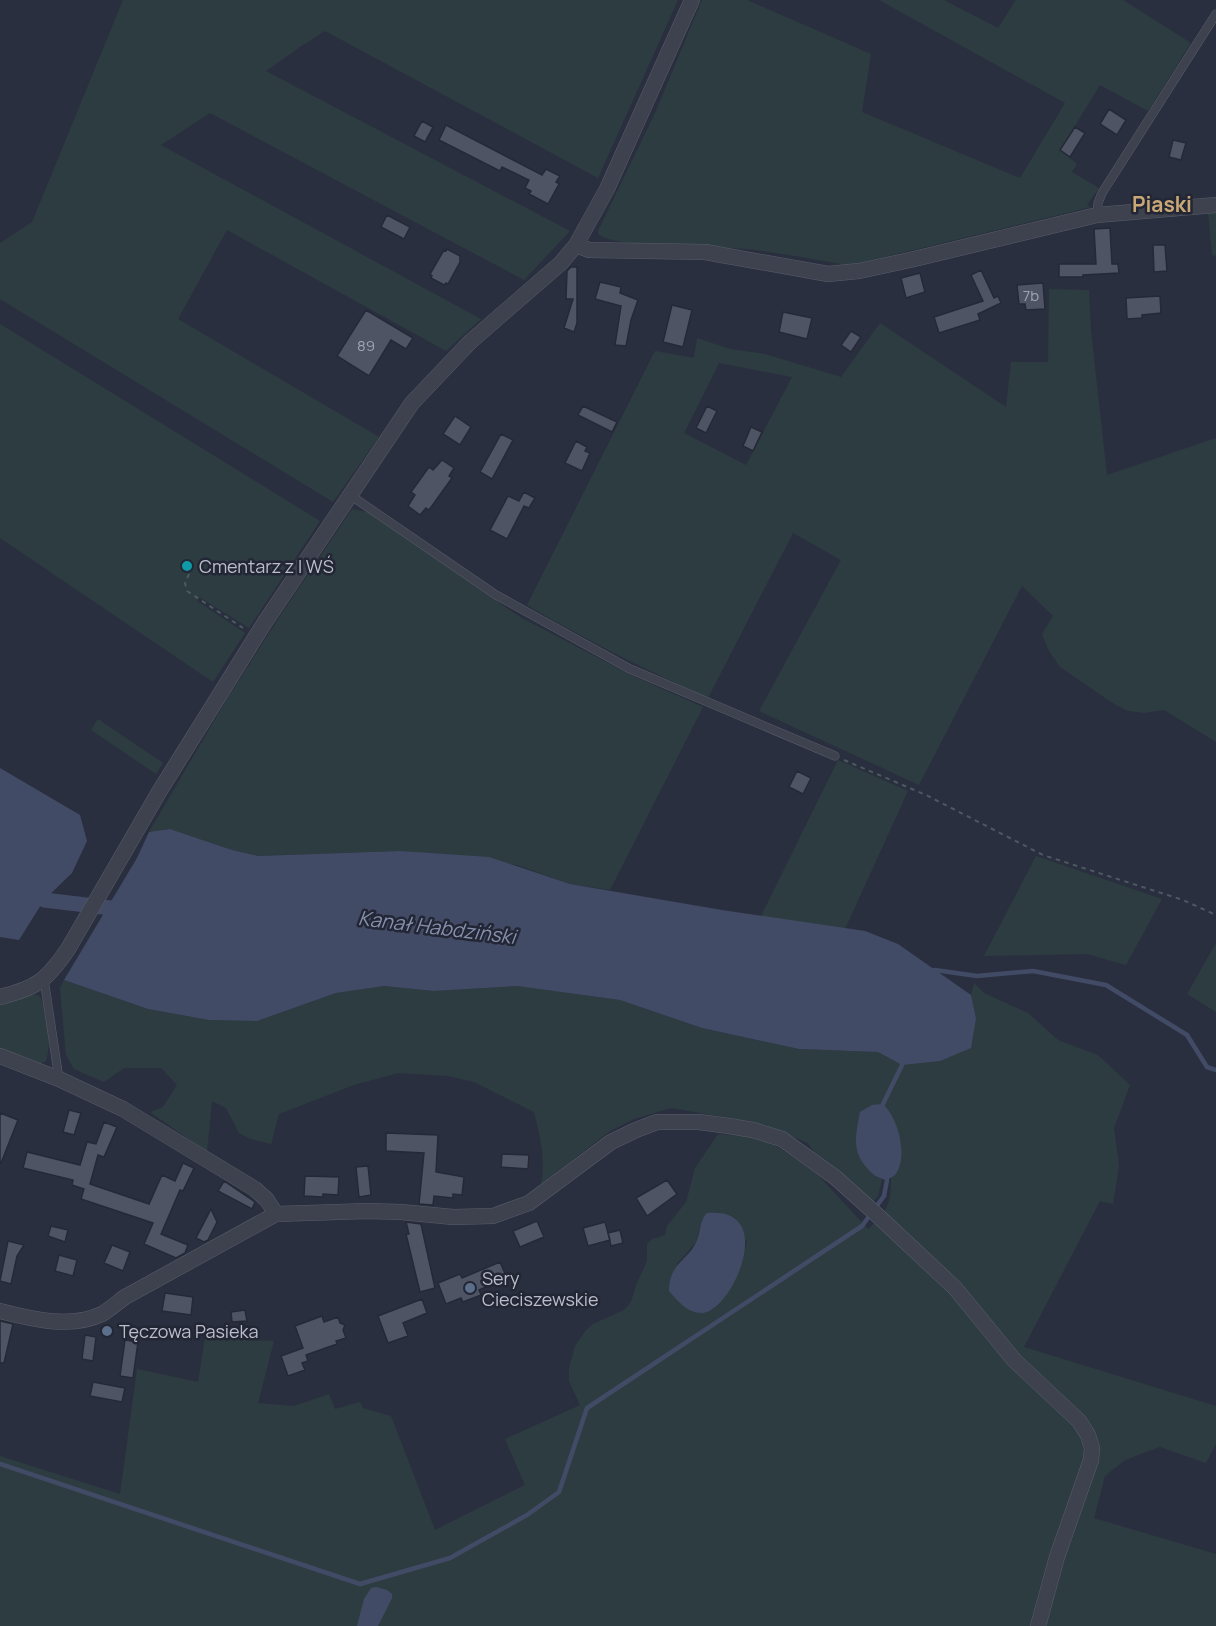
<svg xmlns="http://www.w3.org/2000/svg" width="1216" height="1626" font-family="Manrope,sans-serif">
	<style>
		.green { fill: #2d3c41; fill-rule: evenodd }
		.water { fill: #424b66 }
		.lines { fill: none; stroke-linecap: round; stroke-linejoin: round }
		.stream { stroke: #424b66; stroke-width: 4.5 }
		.canal { stroke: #424b66; stroke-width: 15 }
		.building { fill: #4f5465; stroke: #252937; stroke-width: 1.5 }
		.service-casing { stroke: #595d6a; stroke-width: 9 }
		.minor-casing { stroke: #595d6a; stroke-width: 16 }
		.path { stroke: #4c595f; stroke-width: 2; stroke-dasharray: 4.5 4.5; stroke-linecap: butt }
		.service { stroke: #3e424f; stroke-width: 8 }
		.minor { stroke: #3e424f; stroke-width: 15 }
		.culture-dot { fill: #0f9aa8; stroke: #232735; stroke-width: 2 }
		.service-dot { fill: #5c6f8a; stroke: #232735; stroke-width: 2 }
		.labels { text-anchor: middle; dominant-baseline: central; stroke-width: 5; stroke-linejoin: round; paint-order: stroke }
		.number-label { font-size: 15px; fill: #a0a4b1 }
		.poi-label { font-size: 18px; fill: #bbbeca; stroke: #232735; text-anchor: start }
		.water-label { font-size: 20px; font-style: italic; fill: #8690ad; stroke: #232735 }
		.quarter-label { font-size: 21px; font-weight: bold; fill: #c9a876; stroke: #232735 }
	</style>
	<rect width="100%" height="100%" fill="#2a2f3f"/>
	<path class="green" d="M 123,0 L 678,0 L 598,178 L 325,31 L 300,47 L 266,71 L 570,231 L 524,280 L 210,113 L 161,145 L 481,319 L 446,351 L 227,230 L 178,319 L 379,437 L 333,502 L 0,299 L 0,243 L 32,222 Z
		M 702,0 L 747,0 L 871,54 L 862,112 L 1020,178 L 1065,103 L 879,0 L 944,0 L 998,28 L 1016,0 L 1123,0 L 1191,43 L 1148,111 L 1100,85 L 1060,150 L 1077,164 L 1072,172 L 1099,188 L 1087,205 L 1091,207 L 847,266 L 836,263 C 806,258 776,252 745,249 C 713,246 623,249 599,235 L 598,231 L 655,113 Z
		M 1216,211 L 1216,256 L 1212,255 L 1208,212 Z
		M 1049,289 L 1089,290 L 1091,331 L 1107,475 L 1216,438 L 1216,742 L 1164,710 L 1144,713 L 1128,711 L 1114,704 L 1060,667 L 1049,651 L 1042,634 L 1053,616 L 1022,586 L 919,785 L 759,711 L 841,560 L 793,533 L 708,698 C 646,670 586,640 527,605 L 655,351 L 694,358 L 697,338 L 730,349 L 765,354 L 841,377 L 880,323 L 1006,407 L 1011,362 L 1048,362 ZM 719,363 L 792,377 L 746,465 L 684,433 Z
		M 0,324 L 320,521 L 249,628 L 199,597 L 197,601 L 245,633 L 213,682 L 0,538 Z
		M 352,509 L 367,512 L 520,617 L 631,675 L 703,707 L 610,890 L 570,884 L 517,865 L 400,851 L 258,856 L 232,850 L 170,829 L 149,832 L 227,699 L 282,613 Z
		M 98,719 L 163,763 L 156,774 L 91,730 Z
		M 838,760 L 908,791 L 845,929 L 761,916 Z
		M 1036,856 L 1162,899 L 1126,965 L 1087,954 L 984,956 Z
		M 1216,943 L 1216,1012 L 1187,994 Z
		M 64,980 L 148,1009 L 209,1020 L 257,1021 L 336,993 L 384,986 L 434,991 L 517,986 L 620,1000 L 702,1028 L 799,1049 L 878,1052 L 902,1065 L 976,1018 L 971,995 L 974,983 L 984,993 L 1028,1013 L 1058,1040 L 1098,1055 L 1130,1085 L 1114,1128 L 1119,1166 L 1113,1204 L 1100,1201 L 1024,1347 L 1216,1406 L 1216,1444 L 1206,1463 L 1160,1447 L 1125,1460 L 1105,1476 L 1094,1518 L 1216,1554 L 1216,1626 L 0,1626 L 0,1456 L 120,1494 L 137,1369 L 198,1382 L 205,1338 L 274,1341 L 258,1403 L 294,1406 L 329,1394 L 335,1409 L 360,1402 L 363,1408 L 391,1416 L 435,1530 L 525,1485 L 505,1439 L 580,1405 L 569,1381 L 569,1369 L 575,1346 L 586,1330 L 593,1324 L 624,1310 L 631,1302 L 636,1285 L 647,1261 L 647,1244 L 652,1239 L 665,1235 L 667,1226 L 686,1202 L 695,1168 L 718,1134 L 744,1136 L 775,1145 L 818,1175 L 868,1229 C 888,1211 891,1204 891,1178 L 895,1174 L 875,1177 L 882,1179 L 878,1196 L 873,1202 L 815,1154 L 808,1143 L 754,1122 L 671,1108 L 634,1119 L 610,1131 L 541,1184 C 546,1160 540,1135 534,1112 L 474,1082 L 448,1076 L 398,1073 L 354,1085 L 279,1114 L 271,1144 L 251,1139 L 239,1133 L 226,1108 L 212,1101 L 207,1152 L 150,1112 L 163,1107 L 177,1085 L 161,1068 L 124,1068 L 104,1082 L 74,1069 L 66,1055 L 60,988 ZM 702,1219 L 747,1241 C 742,1268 732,1292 711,1311 L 677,1264 L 696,1242 Z
		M 31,994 L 38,995 L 41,998 C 47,1018 52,1042 46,1061 L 39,1065 L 0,1051 L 0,1004 Z"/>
	<path class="water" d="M 0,768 L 80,815 L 87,841 L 72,873 L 44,900 L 19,940 L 0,937 Z
		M 170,829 L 232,850 L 258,856 L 400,851 L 489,857 L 570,884 L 722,910 L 865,931 L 898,944 L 971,995 L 976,1018 L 971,1048 L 940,1061 L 902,1065 L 878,1052 L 799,1049 L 702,1028 L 620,1000 L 517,986 L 434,991 L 384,986 L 336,993 L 257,1021 L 209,1020 L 148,1009 L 64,980 L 137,858 L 149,832 Z
		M 883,1104 C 898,1118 909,1157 895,1175 C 893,1177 890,1178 887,1180 C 877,1178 873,1175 867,1168 C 851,1151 856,1133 860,1112 L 872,1105 Z
		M 707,1213 C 780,1206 731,1313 702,1313 C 687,1313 678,1301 669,1291 C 669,1262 689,1261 697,1240 C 701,1230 699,1221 707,1213 Z
		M 376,1587 L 387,1590 L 392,1594 L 392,1598 L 378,1626 L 357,1626 L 364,1599 L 371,1588 Z"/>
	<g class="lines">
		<path class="stream" d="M 930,973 L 935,970 L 977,976 L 1033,971 L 1106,985 L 1187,1035 L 1207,1067 L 1216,1070
			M 883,1104 L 902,1065
			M 0,1464 L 360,1584 L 450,1558 L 527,1515 L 559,1492 L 587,1408 L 862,1226 L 884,1196 L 887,1180"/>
		<path class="canal" d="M 30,885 L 44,900 L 128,910"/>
	</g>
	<path class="building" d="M 1109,109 L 1126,120 L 1117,135 L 1100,124 Z
		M 422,121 L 433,127 L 425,142 L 414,136 Z
		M 446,125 L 542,175 L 546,169 L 560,176 L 556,182 L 559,184 L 548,204 L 529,194 L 531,191 L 525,188 L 529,180 L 502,167 L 500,171 L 439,140 Z
		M 1075,127 L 1085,133 L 1070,157 L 1060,150 Z
		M 1173,140 L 1186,143 L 1181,160 L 1169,157 Z
		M 387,215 L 410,227 L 404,239 L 381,227 Z
		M 1110,228 L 1112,264 L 1118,264 L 1119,273 L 1083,275 L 1083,277 L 1059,277 L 1059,264 L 1096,264 L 1094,229 Z
		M 1153,245 L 1165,245 L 1167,271 L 1154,272 Z
		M 447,249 L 460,256 L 460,262 L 448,284 L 446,283 L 444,285 L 431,278 L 432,276 L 430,274 L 444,250 L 446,251 Z
		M 571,267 L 577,267 L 577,323 L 574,332 L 564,328 L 573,299 L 566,299 L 567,271 Z
		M 981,270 L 994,298 L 998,296 L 1001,303 L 978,314 L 980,320 L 939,333 L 934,317 L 983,301 L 971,275 Z
		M 920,273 L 925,292 L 906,298 L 901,278 Z
		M 600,282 L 621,287 L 620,293 L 638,300 L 631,320 L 626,346 L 615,345 L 621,306 L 595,299 Z
		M 1043,283 L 1045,309 L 1026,310 L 1025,304 L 1019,304 L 1017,285 Z
		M 1160,296 L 1161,313 L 1142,315 L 1142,318 L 1127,319 L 1126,298 Z
		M 672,305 L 692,310 L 683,347 L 663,342 Z
		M 366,310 L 413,338 L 406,349 L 391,340 L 369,376 L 337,356 Z
		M 783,312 L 812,318 L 807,339 L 779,332 Z
		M 851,331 L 861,337 L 851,352 L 841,345 Z
		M 583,406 L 617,422 L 612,432 L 578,415 Z
		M 707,406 L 717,411 L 706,433 L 696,428 Z
		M 455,416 L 471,427 L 460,445 L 443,434 Z
		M 751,427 L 762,432 L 753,451 L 743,446 Z
		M 501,434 L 513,440 L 492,479 L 480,472 Z
		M 576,441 L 587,447 L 585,451 L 590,453 L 582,471 L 565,463 Z
		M 442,460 L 454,468 L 449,476 L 452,478 L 429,510 L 426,508 L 420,515 L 408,506 L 415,495 L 411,492 L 429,467 L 433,470 Z
		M 524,492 L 535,498 L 529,508 L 524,506 L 507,539 L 490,530 L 508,496 L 519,501 Z
		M 797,771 L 811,778 L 803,794 L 789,787 Z
		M 69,1110 L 81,1113 L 74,1135 L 63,1132 Z
		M 0,1113 L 18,1120 L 1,1163 L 0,1163 Z
		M 104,1122 L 117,1127 L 104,1157 L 98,1155 L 90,1184 L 149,1204 L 162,1175 L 175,1181 L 183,1163 L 194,1168 L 183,1191 L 180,1190 L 161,1234 L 188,1245 L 185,1253 L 176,1258 L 144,1244 L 153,1223 L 81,1199 L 84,1189 L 72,1185 L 73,1180 L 23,1168 L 27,1152 L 80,1165 L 87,1142 L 96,1144 Z
		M 386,1133 L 438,1135 L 436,1172 L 464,1177 L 462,1195 L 453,1194 L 453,1198 L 434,1196 L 433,1205 L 419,1204 L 424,1153 L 386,1151 Z
		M 502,1154 L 529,1155 L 528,1169 L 501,1167 Z
		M 368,1166 L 371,1195 L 359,1197 L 356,1167 Z
		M 305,1176 L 339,1177 L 338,1195 L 323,1194 L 323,1197 L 304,1196 Z
		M 667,1180 L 677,1194 L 647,1216 L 636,1198 Z
		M 224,1181 L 255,1202 L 252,1209 L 218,1191 Z
		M 211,1209 L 217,1222 L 208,1240 L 204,1242 L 196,1238 Z
		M 537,1221 L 544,1237 L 520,1247 L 513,1231 Z
		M 406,1222 L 421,1224 L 435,1288 L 420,1292 L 406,1234 L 409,1234 Z
		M 605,1222 L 610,1240 L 588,1246 L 583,1228 Z
		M 51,1226 L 68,1230 L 65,1242 L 48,1236 Z
		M 620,1230 L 623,1243 L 611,1246 L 608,1233 Z
		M 8,1241 L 24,1245 L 17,1256 L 11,1284 L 0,1281 Z
		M 112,1245 L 130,1252 L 123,1271 L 104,1263 Z
		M 59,1255 L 77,1260 L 73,1276 L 55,1271 Z
		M 500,1262 L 507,1278 L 479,1290 L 481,1295 L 463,1302 L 461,1298 L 446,1304 L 438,1283 L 460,1274 L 462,1278 Z
		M 165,1293 L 193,1297 L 191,1315 L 162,1311 Z
		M 422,1299 L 427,1313 L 403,1323 L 408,1336 L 388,1343 L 378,1316 Z
		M 245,1310 L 247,1321 L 232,1322 L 231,1312 Z
		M 322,1316 L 324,1322 L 338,1317 L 340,1323 L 345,1325 L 343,1330 L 346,1338 L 336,1341 L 337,1344 L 306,1355 L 308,1361 L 302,1363 L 305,1370 L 288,1376 L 281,1356 L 303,1348 L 295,1326 Z
		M 0,1321 L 13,1324 L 4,1363 L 0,1363 Z
		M 85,1335 L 96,1337 L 93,1361 L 82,1359 Z
		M 125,1340 L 138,1342 L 133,1378 L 120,1376 Z
		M 93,1382 L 125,1388 L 122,1402 L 90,1396 Z"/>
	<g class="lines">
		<g class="service-casing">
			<path id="service" d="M 1097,215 L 1098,203 L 1102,193 L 1216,14
				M 350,495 L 496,595 L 630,669 L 835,756
				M 44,979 L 59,1079"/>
		</g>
		<g class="minor-casing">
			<path id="minor" d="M 576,245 L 589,250 L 705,252 L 828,274 L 859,271 L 910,260 L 1097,215 L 1216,205
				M 0,997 C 37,988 47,980 68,949 L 159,792 L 265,622 L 412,403 L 470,342 L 561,263 L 576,245 L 607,189 L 692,0
				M 0,1056 L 59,1079 L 123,1109 L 255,1189 L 267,1200 L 276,1214
				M 0,1311 C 32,1319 70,1329 102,1314 C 110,1309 117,1303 125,1297 L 276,1214 L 368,1211 L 401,1212 L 453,1217 L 493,1216 L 529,1203 L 611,1142 L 636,1130 L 657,1122 L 699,1122 L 729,1126 L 753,1130 L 782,1139 L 836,1178 L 876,1214 L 955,1288 L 1014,1360 L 1079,1421 L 1088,1435 L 1092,1448 L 1091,1460 L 1057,1557 L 1038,1626"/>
		</g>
		<path class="path" d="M 189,574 L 185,583 L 187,591 L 243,628
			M 844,760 L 926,795 L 1043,855 L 1183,900 L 1216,915"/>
		<use href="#service" class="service"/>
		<use href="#minor" class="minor"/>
	</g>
	<circle class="culture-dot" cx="187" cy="566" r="6"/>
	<g class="service-dot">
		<circle cx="470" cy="1288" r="6"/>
		<circle cx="107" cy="1331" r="6"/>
	</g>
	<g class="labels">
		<g class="number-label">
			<text x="1031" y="295">7b</text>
			<text x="366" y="345">89</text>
		</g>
		<g class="poi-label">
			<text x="199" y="566">Cmentarz z I WŚ</text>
			<text x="482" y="1278">Sery<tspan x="482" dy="21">Cieciszewskie</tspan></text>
			<text x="119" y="1331">Tęczowa Pasieka</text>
		</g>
		<g class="water-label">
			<text transform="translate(437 927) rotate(7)">Kanał Habdziński</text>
		</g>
		<g class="quarter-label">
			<text x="1162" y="204">Piaski</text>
		</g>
	</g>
</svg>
